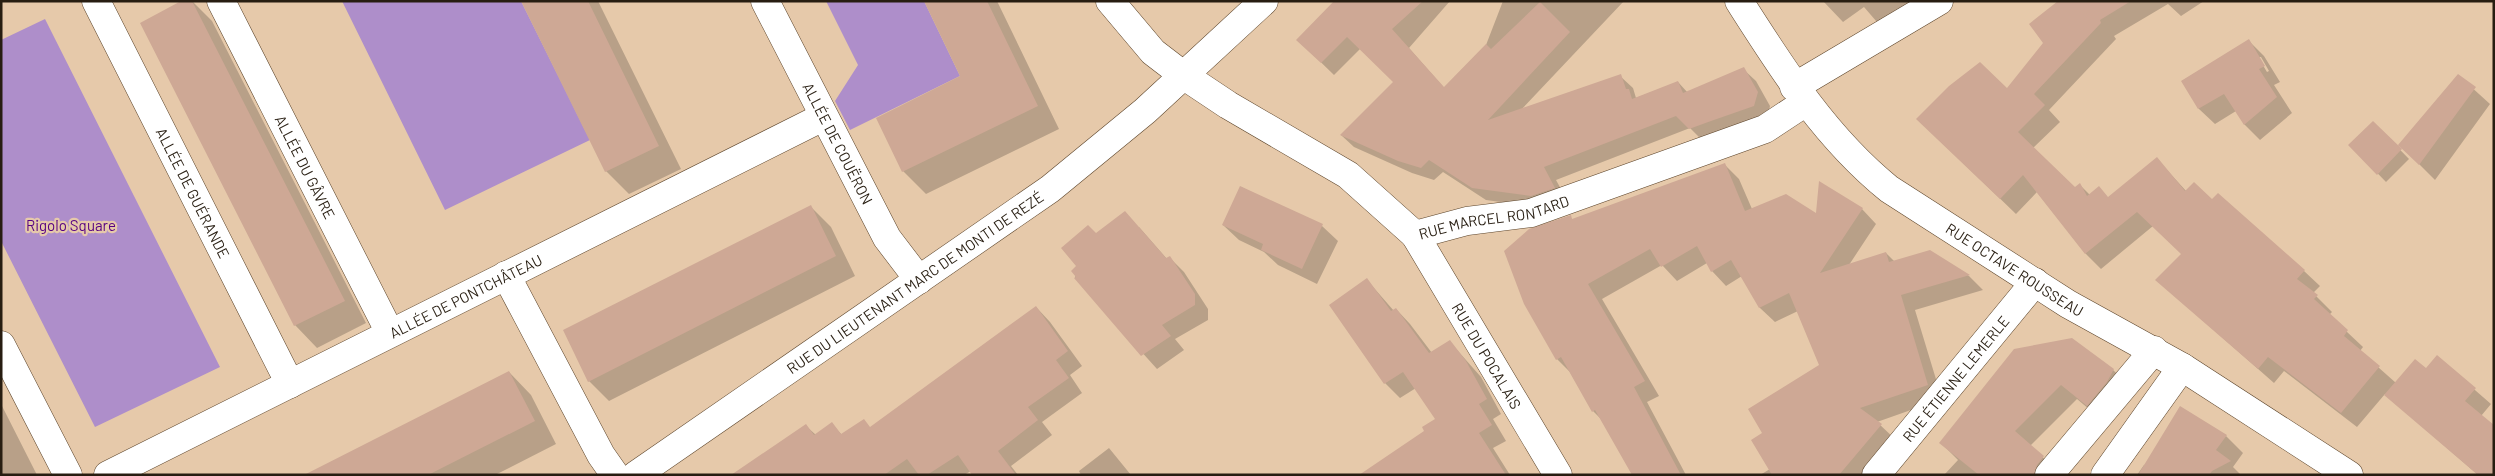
<svg xmlns="http://www.w3.org/2000/svg" width="2495" height="476" font-family="Barlow,sans-serif">
	<style>
		.green { fill: #ae8eca }
		.shadow { fill: #0003; fill-rule: evenodd }
		.building { fill: #cea895 }
		.lines { fill: none; stroke-linecap: round; stroke-linejoin: round }
		.minor-casing { stroke: #5c442a; stroke-width: 29 }
		.minor { stroke: #fff; stroke-width: 28 }
		.labels { text-anchor: middle; dominant-baseline: central; stroke-width: 4.5; stroke-linejoin: round; paint-order: stroke }
		.street-label { font-size: 15px; fill: #271d11; stroke: #e6c9aa }
		.park-label { font-size: 15px; fill: #560082; stroke: #e6c9aa }
	</style>
	<rect width="100%" height="100%" fill="#e6c9aa"/>
	<path class="green" d="M 342,1 L 521,1 L 590,140 L 445,210 Z
		M 826,1 L 924,1 L 960,76 L 850,130 L 835,101 L 858,65 Z
		M 45,19 L 220,367 L 95,427 L 1,241 L 1,40 Z"/>
	<path class="shadow" d="M 184,1 L 192,1 L 212,21 L 366,323 L 317,348 L 295,325 Z
		M 522,1 L 598,1 L 681,169 L 629,194 L 606,171 Z
		M 925,1 L 997,1 L 1059,129 L 926,194 L 903,171 L 962,77 Z
		M 1336,1 L 1450,1 L 1409,48 L 1444,88 L 1486,45 L 1503,1 L 1624,1 L 1521,110 L 1620,76 L 1633,88 L 1636,98 L 1678,82 L 1688,93 L 1743,69 L 1756,81 L 1770,106 L 1767,118 L 1703,141 L 1690,128 L 1556,180 L 1567,200 L 1544,208 L 1486,200 L 1443,172 L 1434,180 L 1412,173 L 1354,147 L 1341,135 L 1395,82 L 1361,48 L 1334,75 L 1298,40 Z
		M 1823,1 L 1950,1 L 1889,36 L 1864,7 L 1843,22 Z
		M 2060,1 L 2204,1 L 2181,16 L 2168,4 L 2114,36 L 2116,39 L 2049,110 L 2060,122 L 2033,148 L 2075,189 L 2080,185 L 2090,195 L 2109,198 L 2157,159 L 2187,192 L 2212,201 L 2304,271 L 2320,286 L 2313,293 L 2332,312 L 2329,315 L 2363,347 L 2360,351 L 2396,383 L 2427,370 L 2437,357 L 2491,404 L 2481,416 L 2494,475 L 2478,475 L 2385,394 L 2357,427 L 2284,371 L 2274,383 L 2157,280 L 2183,254 L 2153,226 L 2101,269 L 2086,254 L 2037,192 L 2016,214 L 1933,134 L 2007,90 L 2044,43 Z
		M 2249,41 L 2264,56 L 2280,82 L 2274,85 L 2292,113 L 2260,140 L 2244,124 L 2236,111 L 2215,124 L 2199,109 L 2182,81 ZM 2258,57 L 2261,57 L 2269,71 L 2267,72 Z
		M 2458,75 L 2490,104 L 2435,180 L 2400,145 Z
		M 2373,122 L 2409,159 L 2386,182 L 2350,145 Z
		M 1725,165 L 1739,179 L 1752,209 L 1817,215 L 1862,209 L 1876,224 L 1849,265 L 1886,253 L 1895,262 L 1930,251 L 1969,276 L 1983,290 L 1915,310 L 1942,399 L 1877,422 L 1896,440 L 1866,475 L 1760,475 L 1770,469 L 1764,433 L 1820,365 L 1798,311 L 1775,322 L 1760,308 L 1742,276 L 1726,286 L 1712,271 L 1707,263 L 1677,281 L 1662,265 L 1602,299 L 1659,396 L 1647,402 L 1686,475 L 1633,475 L 1603,421 L 1593,411 L 1570,372 L 1557,359 L 1570,217 L 1573,220 Z
		M 1241,187 L 1322,226 L 1338,241 L 1317,284 L 1278,265 L 1264,252 L 1239,240 L 1223,225 Z
		M 811,207 L 831,227 L 855,276 L 609,401 L 589,381 Z
		M 1139,227 L 1167,259 L 1170,258 L 1184,272 L 1208,309 L 1208,320 L 1175,339 L 1184,350 L 1157,369 L 1075,278 L 1077,266 L 1096,234 Z
		M 1367,280 L 1394,311 L 1396,309 L 1410,324 L 1432,353 L 1450,342 L 1481,377 L 1501,414 L 1493,419 L 1506,441 L 1493,448 L 1510,475 L 1405,475 L 1425,431 L 1437,419 L 1416,388 L 1400,398 L 1385,383 Z
		M 1036,307 L 1050,322 L 1082,366 L 1070,375 L 1082,393 L 1042,422 L 1052,435 L 1011,466 L 1018,475 L 974,475 L 971,471 L 964,475 L 765,475 L 806,426 L 816,435 L 832,424 L 842,435 L 871,428 Z
		M 2015,350 L 2113,370 L 2129,385 L 2102,420 L 2077,399 L 2030,446 L 2059,472 L 2057,475 L 1944,475 L 1958,460 L 1941,443 Z
		M 509,372 L 531,395 L 556,444 L 495,475 L 307,475 Z
		M 1,404 L 37,475 L 1,475 Z
		M 2226,436 L 2243,453 L 2233,467 L 2241,475 L 2137,475 L 2144,465 Z
		M 1109,448 L 1131,475 L 1081,475 L 1079,471 Z"/>
	<path class="building" d="M 181,1 L 192,1 L 345,301 L 294,326 L 140,23 Z
		M 521,1 L 588,1 L 659,146 L 605,172 Z
		M 924,1 L 987,1 L 1038,106 L 902,172 L 876,118 L 960,76 Z
		M 1334,1 L 1423,1 L 1392,29 L 1444,87 L 1486,44 L 1491,49 L 1540,2 L 1570,32 L 1488,120 L 1621,74 L 1626,89 L 1629,89 L 1632,99 L 1678,81 L 1683,93 L 1744,67 L 1758,92 L 1754,106 L 1711,121 L 1689,129 L 1676,116 L 1544,167 L 1555,188 L 1531,196 L 1472,188 L 1429,160 L 1421,168 L 1398,161 L 1340,135 L 1393,82 L 1347,37 L 1321,63 L 1296,40 Z
		M 2058,1 L 2131,1 L 2100,20 L 2101,23 L 2034,94 L 2045,105 L 2018,132 L 2075,187 L 2080,183 L 2087,196 L 2099,186 L 2108,197 L 2157,157 L 2185,191 L 2194,182 L 2212,199 L 2218,193 L 2305,270 L 2297,279 L 2318,295 L 2314,299 L 2348,330 L 2344,336 L 2380,366 L 2341,413 L 2268,357 L 2258,369 L 2155,280 L 2181,254 L 2137,212 L 2085,254 L 2023,175 L 2000,199 L 1916,119 L 1949,86 L 1980,62 L 2007,88 L 2043,43 L 2029,24 Z
		M 2249,39 L 2265,66 L 2259,69 L 2277,97 L 2244,125 L 2224,94 L 2198,109 L 2181,81 Z
		M 2458,74 L 2476,87 L 2419,165 L 2398,145 Z
		M 2373,121 L 2402,149 L 2377,175 L 2348,145 Z
		M 1725,163 L 1745,211 L 1786,194 L 1816,213 L 1819,181 L 1863,208 L 1820,273 L 1886,252 L 1889,262 L 1930,250 L 1970,275 L 1901,295 L 1928,385 L 1860,408 L 1882,424 L 1839,475 L 1772,475 L 1751,440 L 1762,433 L 1748,409 L 1819,365 L 1789,293 L 1759,308 L 1731,260 L 1711,272 L 1697,246 L 1661,267 L 1650,249 L 1588,284 L 1645,381 L 1634,387 L 1681,475 L 1632,475 L 1595,410 L 1592,412 L 1561,357 L 1556,360 L 1524,304 L 1504,251 L 1529,229 L 1571,215 L 1572,219 Z
		M 1240,186 L 1323,224 L 1302,269 L 1261,250 L 1263,244 L 1222,225 Z
		M 811,205 L 836,256 L 588,382 L 563,330 Z
		M 1125,211 L 1166,258 L 1170,256 L 1195,294 L 1195,305 L 1162,325 L 1171,336 L 1141,356 L 1074,278 L 1076,277 L 1071,271 L 1076,266 L 1061,248 L 1088,225 L 1096,233 Z
		M 1367,278 L 1391,311 L 1396,308 L 1429,353 L 1450,340 L 1466,361 L 1487,399 L 1479,404 L 1492,425 L 1479,433 L 1506,475 L 1359,475 L 1424,431 L 1422,427 L 1435,419 L 1403,372 L 1384,384 L 1329,305 Z
		M 1036,306 L 1068,351 L 1056,360 L 1069,378 L 1028,407 L 1038,420 L 998,451 L 1016,475 L 972,475 L 958,455 L 927,475 L 919,475 L 907,459 L 884,475 L 731,475 L 806,424 L 814,435 L 832,422 L 841,434 L 864,419 L 870,427 Z
		M 2072,338 L 2114,369 L 2107,382 L 2087,406 L 2061,385 L 2015,431 L 2044,456 L 2037,465 L 2034,475 L 1979,475 L 1939,443 L 2014,349 Z
		M 2437,355 L 2476,388 L 2465,401 L 2494,425 L 2494,475 L 2478,475 L 2384,395 L 2415,359 L 2426,368 Z
		M 509,371 L 535,421 L 428,475 L 304,475 Z
		M 2180,406 L 2227,435 L 2216,450 L 2231,461 L 2212,471 L 2209,475 L 2138,475 Z"/>
	<g class="lines">
		<g class="minor-casing">
			<g id="minor">
				<path id="s1" d="M 96,1 L 290,384"/>
				<path id="s2" d="M 221,1 L 390,333"/>
				<path id="s3" d="M 765,1 L 887,238 L 919,280"/>
				<path id="s4" d="M 1110,1 L 1153,52 L 1183,75 L 1228,105 L 1348,175 L 1415,235 L 1558,475"/>
				<path id="s5" d="M 1739,1 C 1783,70 1825,137 1889,189 L 2068,304 L 2182,367 L 2349,475"/>
				<path d="M 1794,87 L 1939,1"/>
				<path id="s6" d="M 1415,235 L 1467,221 L 1531,213 L 1765,129 L 1806,102"/>
				<path d="M 506,275 L 601,455 L 615,475"/>
				<path d="M 1,345 L 68,475"/>
				<path id="s7" d="M 108,475 L 823,117"/>
				<path id="s8" d="M 636,475 L 1050,189 L 1145,111 L 1264,1"/>
				<path id="s9" d="M 1876,475 L 2035,282"/>
				<path d="M 2049,475 L 2154,350"/>
				<path d="M 2105,475 L 2182,367"/>
			</g>
		</g>
		<use href="#minor" class="minor"/>
	</g>
	<g class="labels">
		<g class="street-label">
			<text stroke="none"><textPath href="#s3" startOffset="160">ALLÉE DE COUËRON</textPath></text>
			<text stroke="none"><textPath href="#s2" startOffset="186">ALLÉE DU GÂVRE</textPath></text>
			<text stroke="none"><textPath href="#s1" startOffset="215">ALLÉE DE GUÉRANDE</textPath></text>
			<text stroke="none"><textPath href="#s6" startOffset="81">RUE MARCEL RONTARD</textPath></text>
			<text stroke="none"><textPath href="#s5" startOffset="391">RUE OCTAVE ROUSSEAU</textPath></text>
			<text stroke="none"><textPath href="#s8" startOffset="339">RUE DU LIEUTENANT MARC DE MONTI DE REZÉ</textPath></text>
			<text stroke="none"><textPath href="#s7" startOffset="400">ALLÉE DE PONTCHÂTEAU</textPath></text>
			<text stroke="none"><textPath href="#s4" startOffset="528">RUE DU POCALAIS</textPath></text>
			<text stroke="none"><textPath href="#s9" startOffset="125">RUE ÉTIENNE LEMERLE</textPath></text>
		</g>
		<g class="park-label">
			<text x="71" y="225">Rigolo Square</text>
		</g>
	</g>
	<rect width="2495" height="476" fill="none" stroke="#271d11" stroke-width="5"/>
</svg>
